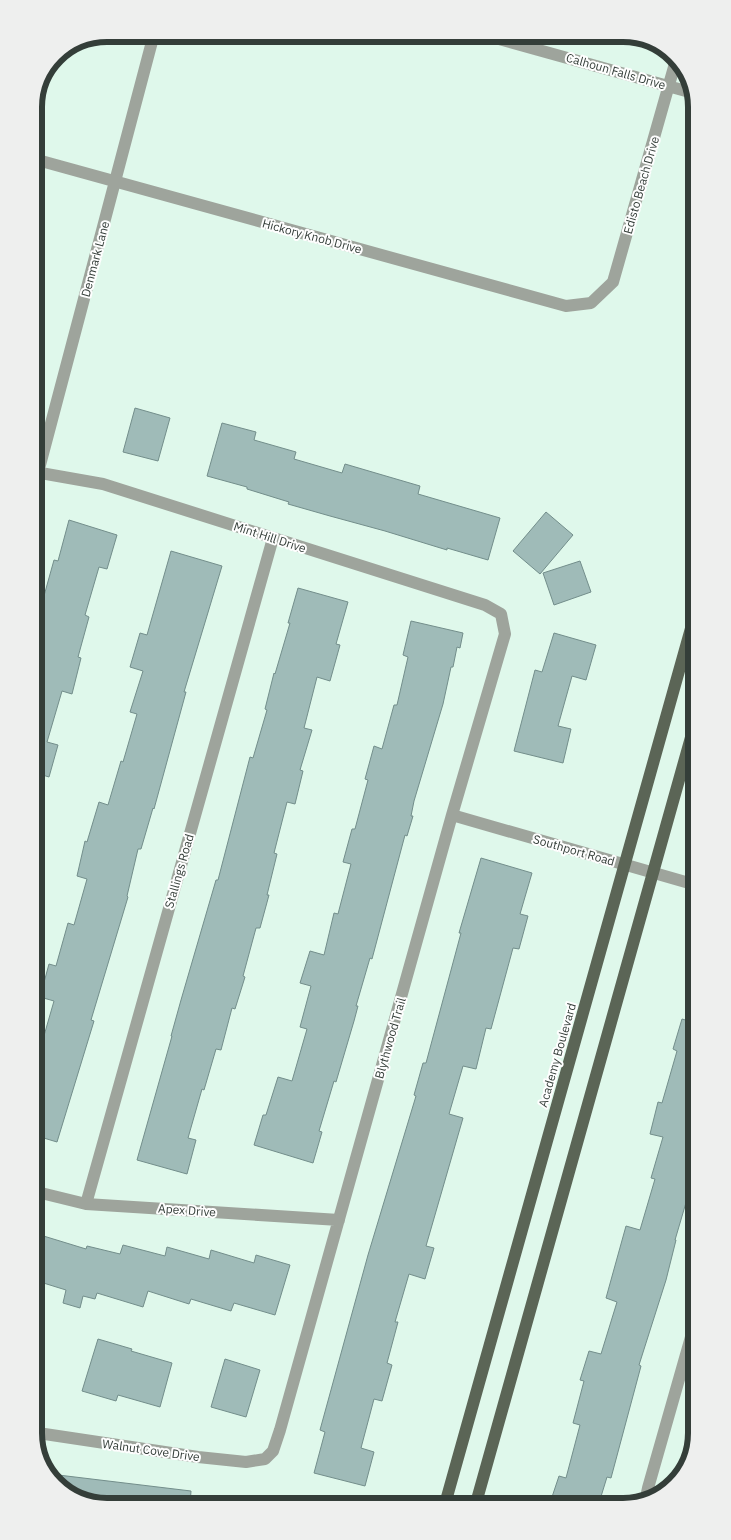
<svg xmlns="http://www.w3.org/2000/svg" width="731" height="1540" font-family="'IBM Plex Sans',sans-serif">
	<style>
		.building { fill: #9fbbb8; stroke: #738e8b }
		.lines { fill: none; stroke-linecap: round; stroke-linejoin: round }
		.minor { stroke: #9ea49c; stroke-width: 12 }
		.major { stroke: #5b6556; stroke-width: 12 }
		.labels { text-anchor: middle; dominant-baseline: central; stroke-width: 4; stroke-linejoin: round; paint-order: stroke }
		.street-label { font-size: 12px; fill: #343e39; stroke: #fefefe }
		.rim { fill: none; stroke: #343e39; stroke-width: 6 }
	</style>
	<rect width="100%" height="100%" fill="#dff8eb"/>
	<path class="building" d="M 135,408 L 170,418 L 158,461 L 123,452 Z
		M 222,423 L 256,432 L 254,440 L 296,452 L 294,459 L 342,473 L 345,464 L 379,474 L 420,486 L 418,494 L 500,518 L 488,560 L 447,548 L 447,550 L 385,531 L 330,516 L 288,504 L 289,502 L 247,489 L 247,487 L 207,476 Z
		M 546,512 L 573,535 L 540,574 L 513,551 Z
		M 69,520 L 117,535 L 107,569 L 99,567 L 85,615 L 89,617 L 78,657 L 81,658 L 72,694 L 62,691 L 47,742 L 58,745 L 49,777 L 36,773 L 35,628 L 54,560 L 58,561 Z
		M 171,551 L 222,566 L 184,692 L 186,692 L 154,809 L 153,808 L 141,849 L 138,849 L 127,896 L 128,897 L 91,1020 L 94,1021 L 57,1142 L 37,1136 L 37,1060 L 54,1001 L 40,997 L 49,964 L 56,966 L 68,923 L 74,925 L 87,879 L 77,876 L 85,841 L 87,842 L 99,802 L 108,805 L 121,761 L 123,762 L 137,714 L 130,712 L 143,671 L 130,667 L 140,633 L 147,635 Z
		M 580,561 L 591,592 L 554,605 L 543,573 Z
		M 298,588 L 348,602 L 336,644 L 340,645 L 330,681 L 317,677 L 304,728 L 312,730 L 300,770 L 303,771 L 295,804 L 287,802 L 274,853 L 277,854 L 267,895 L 269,895 L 260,928 L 256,928 L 243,976 L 245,977 L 235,1009 L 232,1008 L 221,1050 L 216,1049 L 204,1090 L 202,1089 L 188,1138 L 196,1140 L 187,1174 L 137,1160 L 172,1036 L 171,1036 L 181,1000 L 216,880 L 218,880 L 250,757 L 253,758 L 267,710 L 265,709 L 274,673 L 275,674 L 290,623 L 288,623 Z
		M 411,621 L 463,633 L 460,648 L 457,647 L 453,667 L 451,667 L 443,704 L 414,801 L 411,816 L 413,816 L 407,836 L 405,835 L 372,959 L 370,958 L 356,1006 L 358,1006 L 354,1021 L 336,1082 L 334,1081 L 319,1131 L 322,1132 L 313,1163 L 254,1145 L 263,1115 L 266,1115 L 278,1077 L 292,1081 L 307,1029 L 300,1027 L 311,986 L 300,983 L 310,951 L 324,955 L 334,913 L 338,914 L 351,864 L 343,862 L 352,829 L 355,829 L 368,780 L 365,779 L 374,746 L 382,749 L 394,705 L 397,705 L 408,657 L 403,655 Z
		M 554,633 L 596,645 L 586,680 L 572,676 L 558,726 L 571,729 L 563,763 L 514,751 L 535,670 L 542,672 Z
		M 481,858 L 532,873 L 520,914 L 528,916 L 519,949 L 513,948 L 491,1029 L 486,1028 L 476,1069 L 463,1066 L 449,1114 L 463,1118 L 426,1246 L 434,1248 L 425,1279 L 409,1274 L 395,1322 L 398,1322 L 387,1363 L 392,1365 L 382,1401 L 374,1399 L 361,1448 L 374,1452 L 365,1486 L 314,1473 L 325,1432 L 320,1430 L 368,1255 L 416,1096 L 414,1095 L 423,1063 L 426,1063 L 461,933 L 459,933 Z
		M 682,1019 L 696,1023 L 696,1173 L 692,1190 L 690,1189 L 675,1240 L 676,1240 L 666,1280 L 639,1365 L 641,1366 L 611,1478 L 607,1477 L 599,1503 L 550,1503 L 559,1476 L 566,1478 L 580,1425 L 573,1423 L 584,1381 L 580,1380 L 589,1351 L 601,1354 L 617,1302 L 606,1298 L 626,1226 L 640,1230 L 655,1179 L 651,1178 L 663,1137 L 650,1134 L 658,1102 L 662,1103 L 677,1051 L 673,1049 Z
		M 37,1234 L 86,1249 L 87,1246 L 120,1254 L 123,1245 L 165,1256 L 167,1247 L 209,1259 L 211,1250 L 254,1263 L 256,1255 L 290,1265 L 275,1315 L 234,1303 L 231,1311 L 191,1299 L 189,1304 L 148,1291 L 143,1307 L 97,1293 L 95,1299 L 83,1296 L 80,1308 L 63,1303 L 66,1290 L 37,1281 Z
		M 98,1339 L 132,1349 L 131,1351 L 172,1363 L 160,1407 L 118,1395 L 116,1401 L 82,1391 Z
		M 225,1359 L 260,1370 L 246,1417 L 211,1407 Z
		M 50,1474 L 191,1491 L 190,1505 L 102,1506 L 63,1491 Z"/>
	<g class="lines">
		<path class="minor" d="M 481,34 L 693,93
			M 34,159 L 566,306 L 591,303 L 613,282 L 676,60
			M 35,472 L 103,484 L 485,605 L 501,614 L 505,634 L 452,815 L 280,1430 L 273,1451 L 265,1459 L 246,1462 L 198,1457 L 38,1433
			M 35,484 L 154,34
			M 452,815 L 696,885
			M 37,1192 L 86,1204 L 339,1220
			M 86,1204 L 273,538
			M 645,1502 L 648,1488 L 697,1316"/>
		<path class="major" d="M 476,1503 L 695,723
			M 445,1504 L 695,614"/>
	</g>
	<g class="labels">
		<g class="street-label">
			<text transform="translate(616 71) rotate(16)">Calhoun Falls Drive</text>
			<text transform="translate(641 185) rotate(-74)">Edisto Beach Drive</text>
			<text transform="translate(312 236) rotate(15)">Hickory Knob Drive</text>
			<text transform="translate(95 259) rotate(-75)">Denmark Lane</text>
			<text transform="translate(270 537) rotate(18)">Mint Hill Drive</text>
			<text transform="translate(574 850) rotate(16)">Southport Road</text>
			<text transform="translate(179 871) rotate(-74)">Stallings Road</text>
			<text transform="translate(390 1038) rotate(-74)">Blythwood Trail</text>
			<text transform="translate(557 1055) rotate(-74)">Academy Boulevard</text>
			<text transform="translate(187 1210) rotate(4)">Apex Drive</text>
			<text transform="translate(151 1450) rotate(8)">Walnut Cove Drive</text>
		</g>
	</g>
	<path d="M0 0H731V1540H0ZM107 42H623A65 65 0 0 1 688 107V1433A65 65 0 0 1 623 1498H107A65 65 0 0 1 42 1433V107A65 65 0 0 1 107 42Z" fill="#eeefee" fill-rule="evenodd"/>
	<path class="rim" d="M107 42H623A65 65 0 0 1 688 107V1433A65 65 0 0 1 623 1498H107A65 65 0 0 1 42 1433V107A65 65 0 0 1 107 42Z"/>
</svg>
